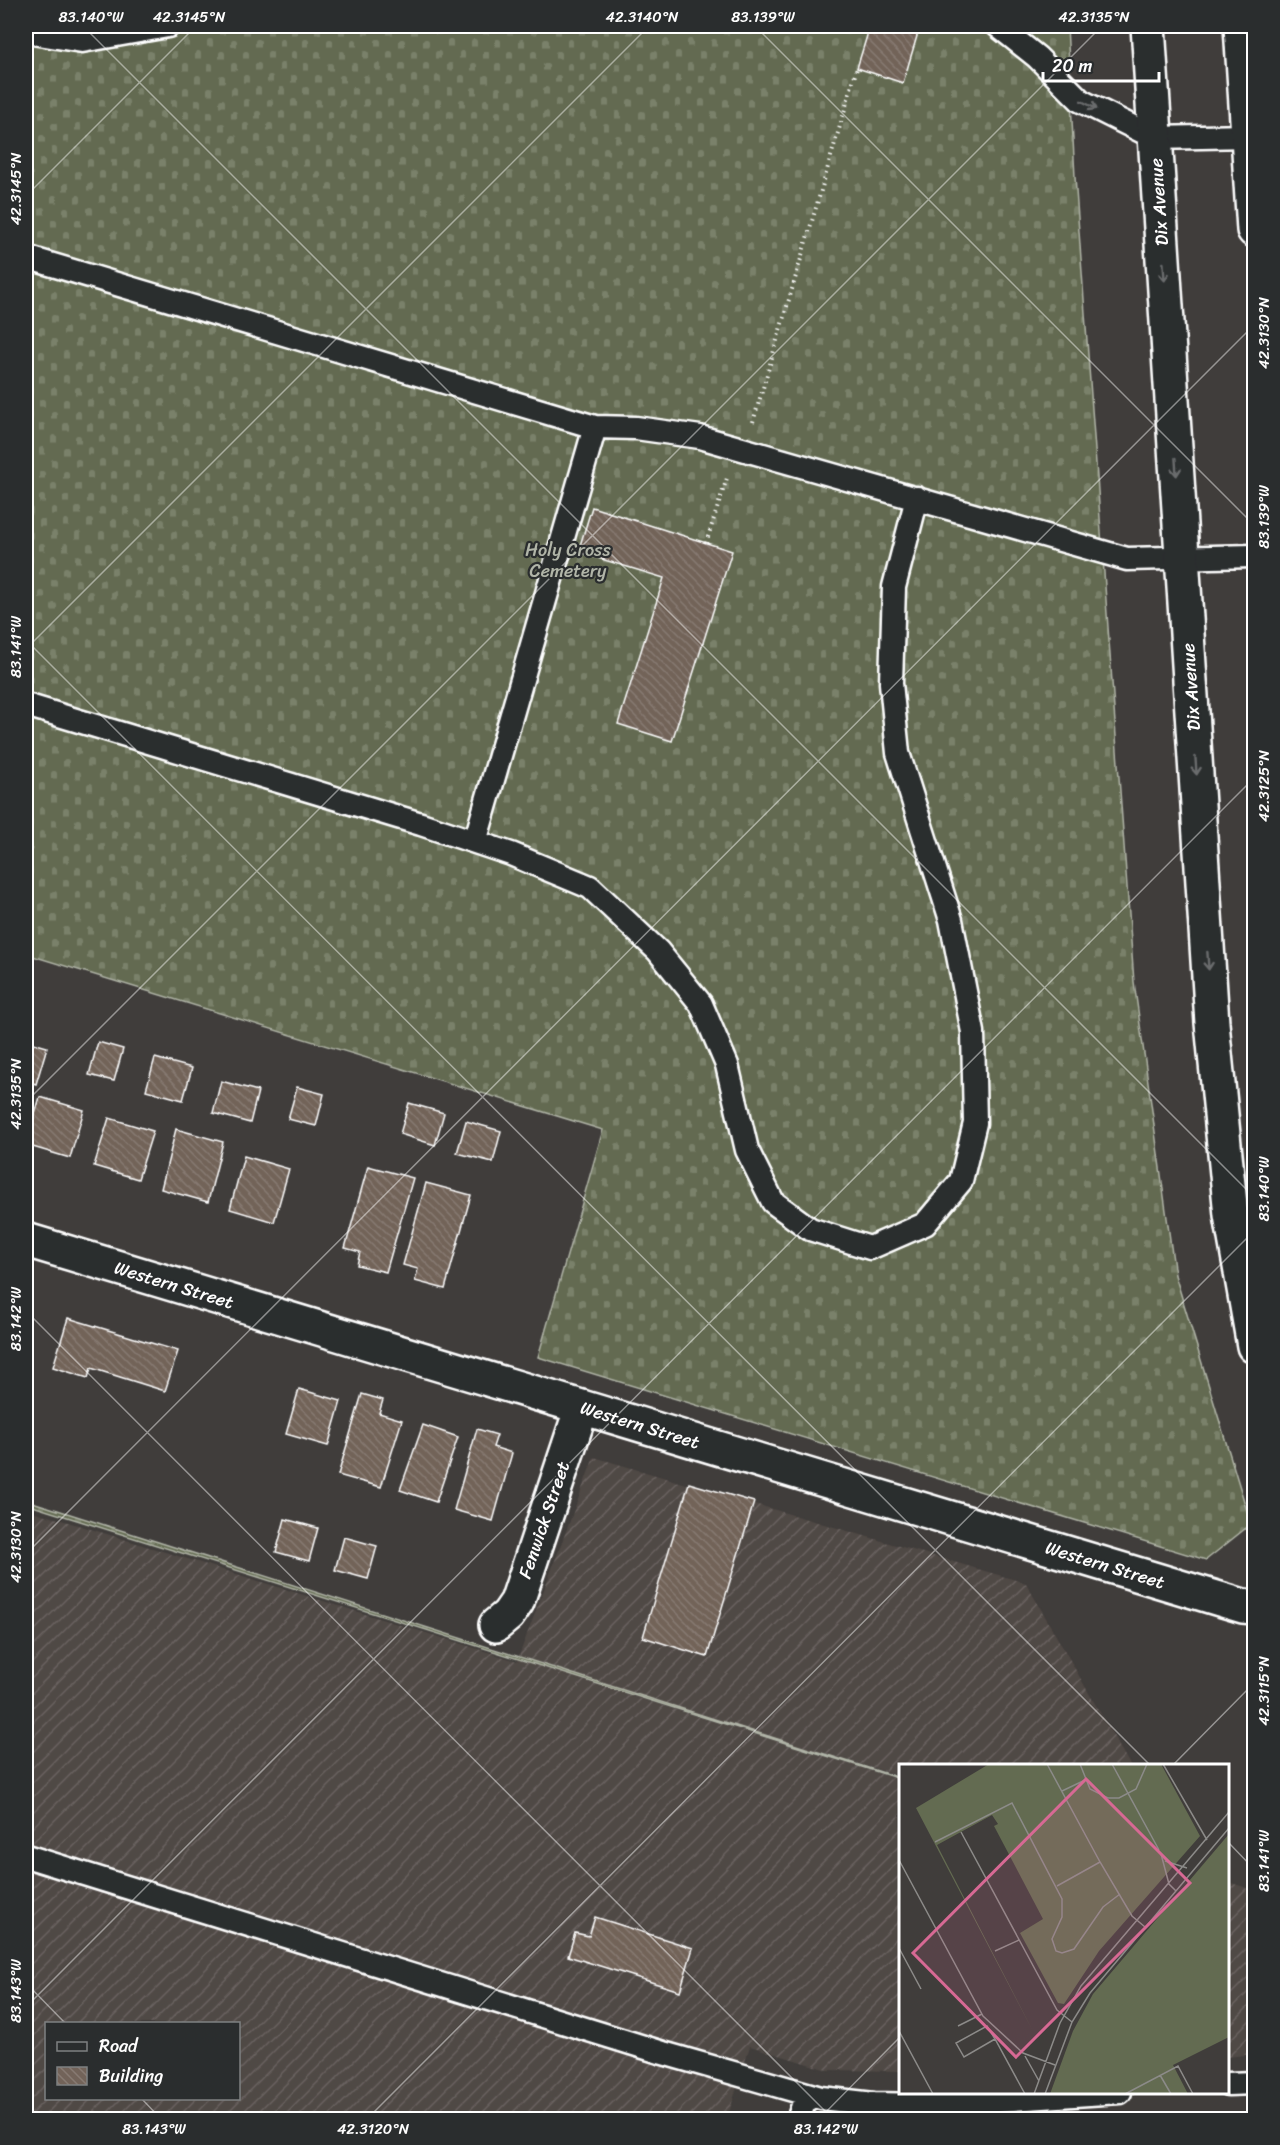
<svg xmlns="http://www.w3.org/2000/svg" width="1280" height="2145" font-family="Sriracha,sans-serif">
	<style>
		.industrial { fill: url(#industrial-furrows); fill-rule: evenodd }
		.cemetery { fill: url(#cemetery-stones); stroke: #b1b5a8; stroke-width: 1.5 }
		.building { fill: url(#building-back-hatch); stroke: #fff; stroke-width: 1.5 }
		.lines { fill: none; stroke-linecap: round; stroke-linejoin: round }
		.service-casing { stroke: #fff; stroke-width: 27 }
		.minor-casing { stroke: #fff; stroke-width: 38 }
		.tertiary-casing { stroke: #fff; stroke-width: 38 }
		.path { stroke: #fff; stroke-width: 4; stroke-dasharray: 1.5 4.5; stroke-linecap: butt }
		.service { stroke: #2a2d2e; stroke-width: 22 }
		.minor { stroke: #2a2d2e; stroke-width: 33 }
		.tertiary { stroke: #2a2d2e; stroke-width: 33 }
		.oneway { stroke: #6a6c6d }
		.ticks { fill: none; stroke: #fff; stroke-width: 1.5; stroke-opacity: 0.45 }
		.labels { text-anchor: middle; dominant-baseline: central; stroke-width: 4.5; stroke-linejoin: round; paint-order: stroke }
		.street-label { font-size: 18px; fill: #fff; stroke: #2a2d2e }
		.park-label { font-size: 18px; fill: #b1b5a8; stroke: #2a2d2e }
		.inset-road { fill: none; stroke: #8c8b89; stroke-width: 1.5 }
		.view { fill: #d76994; fill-opacity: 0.15; stroke: #d76994; stroke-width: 3 }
		.inset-edge { fill: none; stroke: #fff; stroke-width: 3 }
		.neatline { fill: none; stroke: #fff; stroke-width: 2 }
		.ticks-label { font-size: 15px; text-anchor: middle; fill: #fff }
	</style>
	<defs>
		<pattern id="industrial-furrows" width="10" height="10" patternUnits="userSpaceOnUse" patternTransform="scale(1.5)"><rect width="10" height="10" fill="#4f4844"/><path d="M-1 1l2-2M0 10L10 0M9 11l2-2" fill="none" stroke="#696360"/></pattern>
		<pattern id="cemetery-stones" width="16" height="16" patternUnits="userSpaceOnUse" patternTransform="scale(1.5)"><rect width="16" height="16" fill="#636b51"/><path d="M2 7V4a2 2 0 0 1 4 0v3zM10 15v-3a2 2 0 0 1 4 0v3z" fill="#7a816b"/></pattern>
		<pattern id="building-back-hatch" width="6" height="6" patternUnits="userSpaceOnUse" patternTransform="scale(1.5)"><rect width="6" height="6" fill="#726359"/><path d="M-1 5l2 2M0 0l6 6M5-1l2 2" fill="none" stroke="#877a72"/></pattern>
	</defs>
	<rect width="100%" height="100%" fill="#403d3b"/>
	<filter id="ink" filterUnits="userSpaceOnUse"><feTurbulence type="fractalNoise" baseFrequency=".0167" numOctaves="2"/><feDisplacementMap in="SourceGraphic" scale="12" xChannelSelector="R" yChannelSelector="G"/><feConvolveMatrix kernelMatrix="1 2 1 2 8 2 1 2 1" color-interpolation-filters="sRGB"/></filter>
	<g filter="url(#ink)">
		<path class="industrial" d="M 594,1457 L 1026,1583 L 1130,1765 L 900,1766 L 900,1776 L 552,1671 L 900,1780 L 900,2071 L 827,2070 L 750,2046 L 727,2119 L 26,2119 L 26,1509 L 517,1661 ZM 46,2024 L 238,2024 L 238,2098 L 46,2098 Z
			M 1228,1882 L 1254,1890 L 1254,2054 L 1228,2057 Z"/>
		<path class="cemetery" d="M 26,26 L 1067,26 L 1075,177 L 1134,982 L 1175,1275 L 1251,1524 L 1206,1560 L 538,1357 L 603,1130 L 26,954 Z
			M 26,1500 L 900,1778 L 900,1779 L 26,1504 Z"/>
		<path class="building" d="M 870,26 L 920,26 L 903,83 L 857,68 Z
			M 592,507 L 732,551 L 672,741 L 618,724 L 664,578 L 578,552 Z
			M 26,1041 L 47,1047 L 36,1084 L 26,1081 Z
			M 98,1042 L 123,1049 L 114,1081 L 89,1075 Z
			M 155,1058 L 192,1068 L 183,1100 L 146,1090 Z
			M 221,1081 L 258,1091 L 250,1123 L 213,1113 Z
			M 297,1087 L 324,1094 L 316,1126 L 288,1119 Z
			M 40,1097 L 84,1110 L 70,1158 L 26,1145 Z
			M 409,1103 L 444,1113 L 435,1145 L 400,1134 Z
			M 109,1118 L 153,1131 L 138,1179 L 94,1166 Z
			M 466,1121 L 501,1131 L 493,1162 L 457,1153 Z
			M 176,1129 L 223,1142 L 208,1202 L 161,1189 Z
			M 244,1156 L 289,1169 L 274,1222 L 230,1209 Z
			M 368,1166 L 413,1178 L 386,1272 L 357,1265 L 360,1252 L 345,1248 Z
			M 426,1183 L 471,1195 L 445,1289 L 415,1281 L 418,1269 L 403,1265 Z
			M 68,1318 L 178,1351 L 165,1391 L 91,1368 L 88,1378 L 53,1367 Z
			M 299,1389 L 341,1401 L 328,1446 L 286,1434 Z
			M 362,1394 L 383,1400 L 379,1413 L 402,1420 L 381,1487 L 338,1475 Z
			M 423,1425 L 458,1437 L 436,1502 L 400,1490 Z
			M 477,1429 L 497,1435 L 493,1447 L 512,1453 L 493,1521 L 454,1510 Z
			M 689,1483 L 754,1502 L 707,1657 L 643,1637 Z
			M 285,1519 L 318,1528 L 309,1561 L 276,1552 Z
			M 344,1537 L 377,1546 L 368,1579 L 335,1570 Z
			M 595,1917 L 693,1948 L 680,1991 L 568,1956 L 575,1933 L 589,1936 Z"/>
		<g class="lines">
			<g class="service-casing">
				<path id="service" d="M 998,26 L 1037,57 L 1081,101 L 1155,138 L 1248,136
					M 26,32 L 82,41 L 168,26
					M 26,257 L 595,427 L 636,428 L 700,437 L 1127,559 L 1254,556
					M 26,705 L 421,824 L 511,854 L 590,887 L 658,951 L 701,1004 L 727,1065 L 747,1150 L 773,1202 L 810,1229 L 870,1248 L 925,1224 L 961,1181 L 975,1123 L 973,1032 L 951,920 L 898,753 L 891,683 L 894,587 L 917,498
					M 475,842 L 595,427
					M 26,1856 L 663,2053 L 821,2098 L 874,2104 L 922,2105 L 1120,2092
					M 1228,2084 L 1254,2083
					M 798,2120 L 807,2094"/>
			</g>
			<g class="minor-casing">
				<path id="minor" d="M 26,1240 L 1243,1606 L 1254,1607
					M 496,1625 L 508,1615 L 517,1602 L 582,1407"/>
			</g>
			<g class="tertiary-casing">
				<path id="tertiary" d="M 1148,26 L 1212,1023 L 1231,1215 L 1254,1346
					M 1241,26 L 1254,230"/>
			</g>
			<path class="path" d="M 753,422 L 857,68
				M 706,543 L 728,475"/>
			<use href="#service" class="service"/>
			<use href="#minor" class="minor"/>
			<use href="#tertiary" class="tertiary"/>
		</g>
		<defs><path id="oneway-shaft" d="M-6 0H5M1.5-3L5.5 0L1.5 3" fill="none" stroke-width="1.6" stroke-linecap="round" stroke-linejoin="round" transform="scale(1.5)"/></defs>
		<g class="oneway">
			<use href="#oneway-shaft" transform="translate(1089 105) rotate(28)"/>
			<use href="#oneway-shaft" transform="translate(1164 272) rotate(86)"/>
			<use href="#oneway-shaft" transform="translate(1176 467) rotate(86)"/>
			<use href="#oneway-shaft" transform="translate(1196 766) rotate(86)"/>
			<use href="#oneway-shaft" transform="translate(1208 961) rotate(86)"/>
		</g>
	</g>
	<path class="ticks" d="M 83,26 L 1254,1197M 755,26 L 1254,525M 26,196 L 196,26M 26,640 L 1151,1766M 26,649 L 649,26M 26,1102 L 1102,26M 26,1311 L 834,2120M 26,1554 L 1254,325M 1172,1766 L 1254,1683M 1228,1842 L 1254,1869M 26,1983 L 66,2024M 26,2007 L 1254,778M 141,2098 L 162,2120M 366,2120 L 1254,1231M 818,2120 L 900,2037"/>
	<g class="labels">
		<g class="street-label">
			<text transform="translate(1159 202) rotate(-94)">Dix Avenue</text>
			<text transform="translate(1191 687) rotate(-94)">Dix Avenue</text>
			<text transform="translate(174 1285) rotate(17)">Western Street</text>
			<text transform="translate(640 1425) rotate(17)">Western Street</text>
			<text transform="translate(544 1520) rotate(-71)">Fenwick Street</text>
			<text transform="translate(1105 1565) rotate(17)">Western Street</text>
		</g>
		<g class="park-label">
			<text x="568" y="550">Holy Cross<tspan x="568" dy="21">Cemetery</tspan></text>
		</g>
	</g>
	<g transform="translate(899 1764)">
		<rect width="330" height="330" fill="#403d3b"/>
		<path d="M 90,0 L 262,0 L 301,72 L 200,187 L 165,240 L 159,239 L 121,169 L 144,155 L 95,62 L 99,60 L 93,51 L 38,81 L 136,271 L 17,44 Z" fill="#636b51"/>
		<path d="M 330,70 L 330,273 L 274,301 L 289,330 L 151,330 L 174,267 L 194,230 Z" fill="#636b51"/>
		<path class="inset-road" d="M 148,0 L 201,98 L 233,152 L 246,163M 181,0 L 191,25 L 209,34 L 220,34 L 237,25 L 248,0M 213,0 L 260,86M 264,0 L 308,76M 163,27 L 184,17M 62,68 L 158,246 L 173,258M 36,78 L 113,39 L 163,135 L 163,153 L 153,175 L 157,187 L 163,189 L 175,185 L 204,143 L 221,130M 262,90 L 270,120 L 277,127M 0,96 L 84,252 L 124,289 L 156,301M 266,97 L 288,104M 158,122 L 201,98M 0,184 L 22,225M 96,187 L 120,176M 59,262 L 83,250M 0,267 L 34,330M 96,275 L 65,293 L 57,279 L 88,262 L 96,275 L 126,330M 126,292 L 140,317M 261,311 L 272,330M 135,330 L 161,259 L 182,222 L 330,48M 146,330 L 173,258 L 191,229 L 330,64M 226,330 L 279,302 L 294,330"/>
		<path class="view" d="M 187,15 L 291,119 L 117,293 L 14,189 Z"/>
		<rect width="330" height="330" class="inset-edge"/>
	</g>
	<rect width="1280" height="2145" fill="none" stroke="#2a2d2e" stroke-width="66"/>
	<rect x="45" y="2022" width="195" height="78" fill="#2a2d2e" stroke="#7f8182" stroke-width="1.5"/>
	<rect x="57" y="2042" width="30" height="9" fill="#2a2d2e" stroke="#7f8182" stroke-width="1.5"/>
	<text x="99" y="2052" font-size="18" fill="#ffffff">Road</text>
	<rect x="57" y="2067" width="30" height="18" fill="url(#building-back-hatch)" stroke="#7f8182" stroke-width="1.5"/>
	<text x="99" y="2082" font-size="18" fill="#ffffff">Building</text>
	<path d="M1043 72v9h116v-9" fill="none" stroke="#ffffff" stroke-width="3"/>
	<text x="1052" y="72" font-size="18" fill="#ffffff" stroke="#2a2d2e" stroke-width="4.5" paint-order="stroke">20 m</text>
	<rect x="33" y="33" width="1214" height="2079" class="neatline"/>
	<g class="ticks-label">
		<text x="91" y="22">83.140°W</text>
		<text x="189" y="22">42.3145°N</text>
		<text x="642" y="22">42.3140°N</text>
		<text x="763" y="22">83.139°W</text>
		<text x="1094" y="22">42.3135°N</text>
		<text transform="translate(16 189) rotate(-90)" y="5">42.3145°N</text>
		<text transform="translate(1264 333) rotate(-90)" y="5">42.3130°N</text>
		<text transform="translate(1264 517) rotate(-90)" y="5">83.139°W</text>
		<text transform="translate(16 647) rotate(-90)" y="5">83.141°W</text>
		<text transform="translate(1264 786) rotate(-90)" y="5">42.3125°N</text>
		<text transform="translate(16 1094) rotate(-90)" y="5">42.3135°N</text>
		<text transform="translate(1264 1189) rotate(-90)" y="5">83.140°W</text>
		<text transform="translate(16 1319) rotate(-90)" y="5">83.142°W</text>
		<text transform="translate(16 1547) rotate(-90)" y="5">42.3130°N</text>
		<text transform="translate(1264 1691) rotate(-90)" y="5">42.3115°N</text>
		<text transform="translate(1264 1861) rotate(-90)" y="5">83.141°W</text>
		<text transform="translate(16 1991) rotate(-90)" y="5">83.143°W</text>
		<text x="154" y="2134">83.143°W</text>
		<text x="373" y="2134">42.3120°N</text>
		<text x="826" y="2134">83.142°W</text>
	</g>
</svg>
